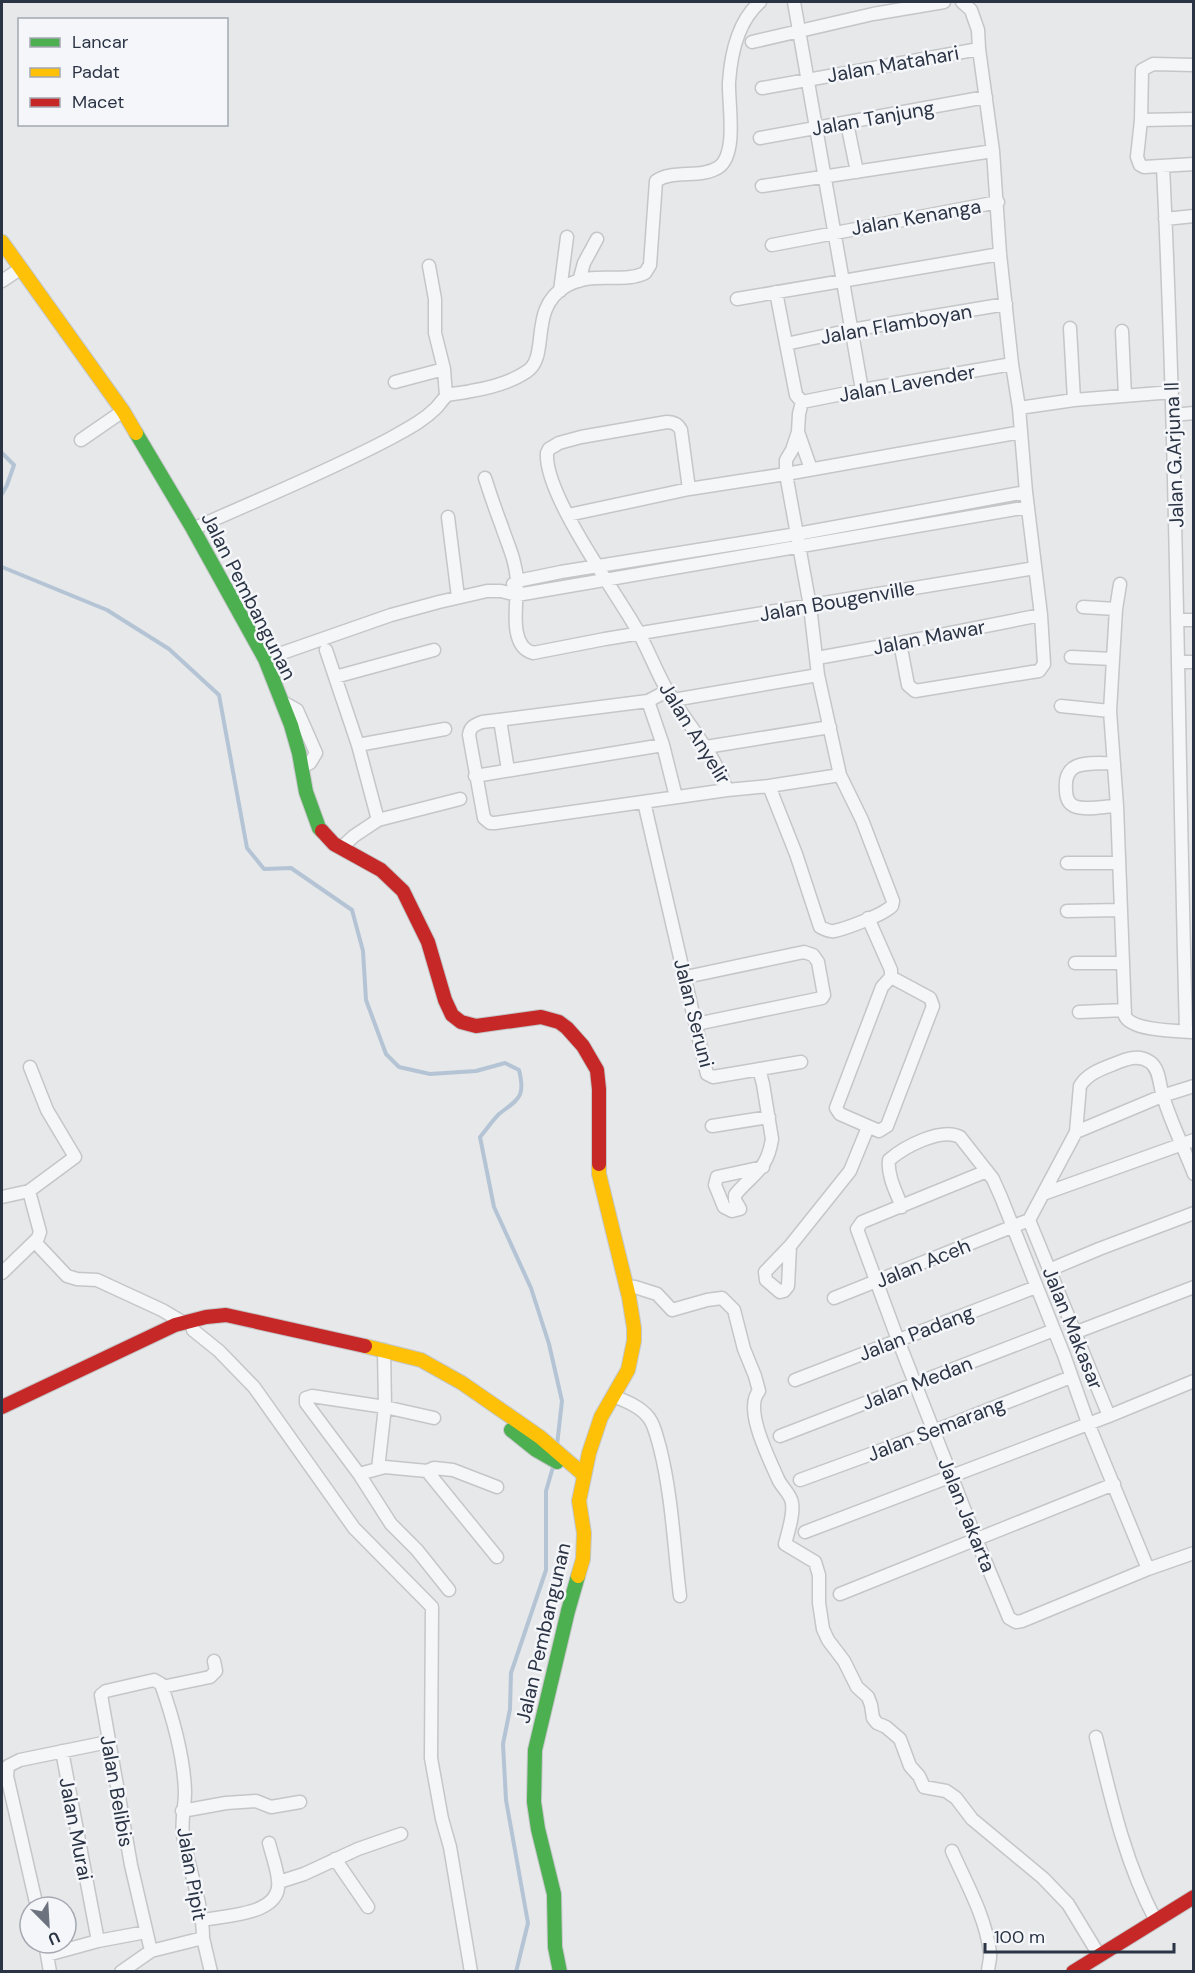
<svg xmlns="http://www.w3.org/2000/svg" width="1195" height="1973" font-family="'DM Sans',sans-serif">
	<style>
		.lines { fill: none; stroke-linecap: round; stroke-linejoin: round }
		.stream { stroke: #b4c4d5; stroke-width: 4 }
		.street-casing { stroke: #c4c6c8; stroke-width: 15 }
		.fast-casing { stroke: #c4c6c8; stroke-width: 16 }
		.slow-casing { stroke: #c4c6c8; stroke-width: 16 }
		.jam-casing { stroke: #c4c6c8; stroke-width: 16 }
		.street { stroke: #f5f6f7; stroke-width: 12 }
		.fast { stroke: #4caf50; stroke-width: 14 }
		.slow { stroke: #ffc107; stroke-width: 14 }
		.jam { stroke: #c62828; stroke-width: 14 }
		.labels { text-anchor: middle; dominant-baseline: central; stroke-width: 5; stroke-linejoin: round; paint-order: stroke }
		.street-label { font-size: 20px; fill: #2b3445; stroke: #f4f6f9 }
	</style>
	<rect width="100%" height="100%" fill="#e6e8ea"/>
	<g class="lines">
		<path class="stream" d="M 2,453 L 14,465 L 7,485 L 2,494
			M 2,567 L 107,610 L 169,649 L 219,695 L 247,848 L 264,869 L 291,868 L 352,910 L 363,951 L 366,1000 L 386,1054 L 399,1067 L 430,1074 L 476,1071 L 505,1063 L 519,1070 C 526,1098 518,1099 499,1114 C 492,1121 486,1130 480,1137 L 494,1207 L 531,1288 L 549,1344 L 562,1401 L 557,1445
			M 516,1972 L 528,1923 L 506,1800 L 503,1744 L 510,1709 L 511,1673 L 546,1570 L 546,1491 L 553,1467"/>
		<g class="street-casing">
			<path id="street" d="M 794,2 L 862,390
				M 752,42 L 873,14 L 944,2
				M 1194,65 L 1153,64 L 1142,70 L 1141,120 L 1137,157 L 1140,165 L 1144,167 L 1194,164
				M 762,88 L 979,49
				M 1141,120 L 1194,119
				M 847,123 L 857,172
				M 760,138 L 986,97
				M 1163,167 C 1177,455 1178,743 1186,1031
				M 762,186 L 993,151
				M 1165,219 L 1194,216
				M 772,245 L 998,202
				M 429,266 L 435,299 L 435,333 L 444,369 L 446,396
				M 2,281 L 20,269
				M 579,281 L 584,263 L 597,239
				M 560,291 L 567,237
				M 737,299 L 1000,254
				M 1070,328 L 1074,400
				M 1122,331 L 1125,396
				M 786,344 L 851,330 L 1006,304
				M 395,382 L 444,369
				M 802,402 L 862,390 L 1012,364
				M 1019,408 L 1074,400 L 1172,392
				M 1173,415 L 1194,413
				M 798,432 L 811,469
				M 81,440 L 123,411
				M 485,478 C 490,494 496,511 502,527 C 508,545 516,561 517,581 C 518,600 507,646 533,653 L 605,639 L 1035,568
				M 689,489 L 681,430 C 678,424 673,422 667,422 L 581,437 L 559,443 L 549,449 L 547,453 C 544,493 612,587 633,623 C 647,645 655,670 668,692 C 688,725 714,753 727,790 L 769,786 L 840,775
				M 568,515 L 689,489 L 786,474 L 1021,432
				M 448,517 L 458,597
				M 193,529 C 259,499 327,472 391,438 C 407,429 423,421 436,408 C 440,404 444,397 448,395 C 455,393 464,393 471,391 C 489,388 511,382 526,372 C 551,357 527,309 566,286 C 594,270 622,284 645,273 L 650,265 L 656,181 C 674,169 701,179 719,167 C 738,153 728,103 729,82 C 731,53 738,21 760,2
				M 513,584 L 517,581 L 561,572 L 797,534 L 1026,492
				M 1120,584 L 1116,609 L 1110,711 L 1117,806 L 1125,1016 C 1132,1031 1178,1031 1194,1032
				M 1083,607 L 1116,609
				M 1178,620 L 1194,620
				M 900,643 L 908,685 L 915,691 L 1032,672 L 1039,671 L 1044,664 L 1041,615 L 1026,492 L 1019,408 L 1012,364 L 1000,254 L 993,151 L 979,49 L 978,30 L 971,10 L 962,2
				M 326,650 L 358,745 L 378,820 L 354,836 L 341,848
				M 1071,657 L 1113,659
				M 817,658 L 900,643 L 1041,615
				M 265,659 L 391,615 L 439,602 L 487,591 L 501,591 L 517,595 L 1028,507
				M 1178,662 L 1194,662
				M 335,677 L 434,650
				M 667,691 L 648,701 L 482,722 C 474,725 470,727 469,735 L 484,818 L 490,823 L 495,823 L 727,790
				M 673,700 L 818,675
				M 281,701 L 297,710 L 316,753 L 310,763 L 301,767
				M 648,701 L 663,745 L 676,797
				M 1061,706 L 1110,711
				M 500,720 L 508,770
				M 358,745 L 445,729
				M 706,747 L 830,727
				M 1114,763 C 1091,764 1063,758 1066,790 C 1066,796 1068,803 1074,806 C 1086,811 1105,806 1117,806
				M 475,776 L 663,745
				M 769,786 L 796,854 L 820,927 C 825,929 828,932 834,931 C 845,929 879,916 888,909 C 893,906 892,906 893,901 L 862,820 L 840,775 L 818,675 L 810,606 L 786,474 L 786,460 L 792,450 L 798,432 L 799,414 L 802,402 L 796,395 L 776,292
				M 644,802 L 707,1074 L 713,1077 L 801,1062
				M 378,820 L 460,799
				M 1067,863 L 1119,863
				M 1067,911 L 1120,910
				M 868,918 L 891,970 L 891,977 L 930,998 L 933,1006 L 887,1126 L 879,1131 L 840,1114 L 836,1108 L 882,987 L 891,977
				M 1075,963 L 1123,963
				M 686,977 L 804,952 L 813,955 L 818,962 L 824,995 L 822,998 L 696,1024
				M 1079,1012 L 1125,1010
				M 759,1069 L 763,1084 L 772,1139 C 767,1171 753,1173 735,1195 L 735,1200 L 740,1209 L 732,1211 L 724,1207 L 715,1185 L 717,1177 L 763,1167
				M 712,1126 L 769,1117
				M 1076,1132 L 1162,1096 L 1194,1086
				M 987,1171 L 862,1222 L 857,1229 L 898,1340 L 976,1539 L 1009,1618 L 1016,1622 L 1022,1621 L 1148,1569 L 1194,1553
				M 1043,1194 L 1194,1140
				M 2,1197 L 29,1191
				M 902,1207 C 896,1192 887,1175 889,1160 C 904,1147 941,1127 960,1137 L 993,1179 L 1001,1197 L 1064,1355 L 1088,1423 L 1148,1569
				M 35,1242 L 67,1276 L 77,1279 L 97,1280 L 162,1310 L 184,1323
				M 790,1246 L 788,1286 L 784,1291 L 780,1292 L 766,1280 L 765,1272 L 790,1246 L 850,1171 L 868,1127
				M 1049,1270 L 1099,1249 L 1194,1213
				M 2,1273 L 38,1238 L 40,1232 L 29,1191 L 75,1157 L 47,1110 L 30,1067
				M 626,1286 L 635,1287 L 657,1294 L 672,1310 L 707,1300 L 722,1298 L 734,1310 L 744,1349 L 755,1376 L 759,1391 C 743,1409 770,1460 778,1479 C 782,1488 791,1494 792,1503 C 794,1515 788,1532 785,1544 L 815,1562 L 819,1575 L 819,1603 L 823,1629 L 828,1640 L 844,1661 L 857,1687 L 868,1697 L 871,1705 L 873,1718 L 877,1723 L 886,1727 L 900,1739 L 910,1766 L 919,1776 L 924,1787 L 946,1791 L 956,1798 L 972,1819 L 1043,1878 L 1068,1904 L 1099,1955
				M 834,1298 L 1029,1220 L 1076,1132 L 1080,1086 C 1087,1074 1101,1069 1114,1064 C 1126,1059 1138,1054 1150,1062 C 1160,1069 1159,1085 1163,1096 C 1171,1123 1184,1148 1194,1174
				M 193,1330 L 219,1351 L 254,1387 L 354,1528 L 432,1607 L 431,1758 L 442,1819 L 450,1847 L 471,1972
				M 1074,1333 L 1194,1287
				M 795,1380 L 1036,1287
				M 613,1396 C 626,1401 641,1407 649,1418 C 655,1426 657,1438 660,1448 C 672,1496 674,1547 680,1596
				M 1109,1416 L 1194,1381
				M 434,1418 L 385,1407 L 312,1396 L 306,1398 L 306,1403 L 359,1474 L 391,1524 L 417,1550 L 449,1590
				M 780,1436 L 1054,1330
				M 378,1469 L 385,1407 L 384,1350
				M 427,1471 L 434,1468 L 453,1470 L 497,1487
				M 359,1474 L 385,1467 L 427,1471 L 497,1557
				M 800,1480 L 934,1431 L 1071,1377
				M 805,1532 L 1109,1416 L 1029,1220
				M 840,1594 L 1114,1484
				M 162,1687 L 210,1677 L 216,1671 L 214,1661
				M 1096,1737 C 1111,1799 1125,1862 1155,1919
				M 62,1751 L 98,1941
				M 182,1811 L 226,1803 L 256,1801 L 271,1807 L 300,1802
				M 952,1851 C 966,1883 986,1917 990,1953 C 991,1959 988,1965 988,1972
				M 335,1859 L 368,1907
				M 279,1882 L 304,1874 L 358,1849 L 401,1834
				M 37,1907 L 7,1776 L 8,1766 L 20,1760 L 108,1742
				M 203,1920 C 227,1915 283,1915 278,1880 C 277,1868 272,1855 269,1843
				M 203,1938 L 211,1972
				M 45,1943 L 50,1972
				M 47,1955 L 98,1941 L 146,1932
				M 121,1972 L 151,1951 L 203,1938 C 203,1903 188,1869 183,1834 C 181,1819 185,1807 185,1792 C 184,1756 173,1718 161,1684 L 154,1680 L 106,1691 L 101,1695 L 131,1865 L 151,1951"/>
		</g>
		<g class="fast-casing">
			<path id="fast" d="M 136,433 L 193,529 L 265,659 L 291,725 L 299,753 L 306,792 L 319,828 L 322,831
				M 511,1430 L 536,1450 L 557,1462
				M 560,1972 L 555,1947 L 554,1894 L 538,1829 L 534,1802 L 535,1750 L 568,1611 L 578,1576"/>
		</g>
		<g class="slow-casing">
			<path id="slow" d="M 2,242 L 123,411 L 136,433
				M 365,1346 L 421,1360 L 462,1383 L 540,1437 L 584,1475
				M 578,1576 L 583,1559 L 584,1533 L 579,1501 L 589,1453 L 601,1417 L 628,1370 L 634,1341 L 634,1328 L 629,1297 L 599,1174 L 599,1164"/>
		</g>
		<g class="jam-casing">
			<path id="jam" d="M 322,831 L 334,844 L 381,870 L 403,891 L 428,942 L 445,1000 L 452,1015 L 461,1022 L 476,1026 L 541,1017 L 559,1022 L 567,1028 L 583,1046 L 597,1070 L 599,1089 L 599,1164
				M 2,1407 L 175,1325 L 206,1317 L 226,1315 L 365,1346
				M 1073,1972 L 1194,1897"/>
		</g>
		<use href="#street" class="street"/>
		<use href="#fast" class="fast"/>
		<use href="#slow" class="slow"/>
		<use href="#jam" class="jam"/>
	</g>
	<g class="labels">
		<g class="street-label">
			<text transform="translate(893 64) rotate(-10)">Jalan Matahari</text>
			<text transform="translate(873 118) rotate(-10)">Jalan Tanjung</text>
			<text transform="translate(916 217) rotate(-10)">Jalan Kenanga</text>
			<text transform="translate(896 324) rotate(-10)">Jalan Flamboyan</text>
			<text transform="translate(907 383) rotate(-10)">Jalan Lavender</text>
			<text transform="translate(1174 455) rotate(-92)">Jalan G.Arjuna ll</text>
			<text transform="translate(249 596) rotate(63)">Jalan Pembangunan</text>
			<text transform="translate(837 601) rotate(-10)">Jalan Bougenville</text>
			<text transform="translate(929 637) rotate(-11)">Jalan Mawar</text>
			<text transform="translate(695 733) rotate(58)">Jalan Anyelir</text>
			<text transform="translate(694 1013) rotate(76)">Jalan Seruni</text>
			<text transform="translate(923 1263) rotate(-22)">Jalan Aceh</text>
			<text transform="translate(1073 1328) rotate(68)">Jalan Makasar</text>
			<text transform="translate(916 1333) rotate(-21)">Jalan Padang</text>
			<text transform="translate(917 1383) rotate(-21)">Jalan Medan</text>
			<text transform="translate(936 1429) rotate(-21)">Jalan Semarang</text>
			<text transform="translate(967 1515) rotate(68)">Jalan Jakarta</text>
			<text transform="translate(543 1633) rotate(-77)">Jalan Pembangunan</text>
			<text transform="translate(117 1791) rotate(80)">Jalan Belibis</text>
			<text transform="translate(76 1829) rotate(79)">Jalan Murai</text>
			<text transform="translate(192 1874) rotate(80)">Jalan Pipit</text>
		</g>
	</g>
	<rect width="1195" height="1973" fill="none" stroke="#2b3445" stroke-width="6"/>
	<rect x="18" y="18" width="210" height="108" fill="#f4f6f9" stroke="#a4a8b1" stroke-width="1.5"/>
	<rect x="30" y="38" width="30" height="9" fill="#4caf50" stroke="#a4a8b1" stroke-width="1.5"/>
	<text x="72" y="48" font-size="18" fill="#2b3445">Lancar</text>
	<rect x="30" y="68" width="30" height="9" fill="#ffc107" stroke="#a4a8b1" stroke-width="1.5"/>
	<text x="72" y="78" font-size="18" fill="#2b3445">Padat</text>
	<rect x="30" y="98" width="30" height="9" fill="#c62828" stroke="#a4a8b1" stroke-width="1.5"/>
	<text x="72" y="108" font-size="18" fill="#2b3445">Macet</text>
	<g transform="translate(48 1925) rotate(156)"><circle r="28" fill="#f4f6f9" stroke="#a4a8b1" stroke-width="1.5"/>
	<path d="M0-4.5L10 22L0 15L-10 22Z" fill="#6c737f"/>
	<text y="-9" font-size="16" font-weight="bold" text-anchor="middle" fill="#2b3445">U</text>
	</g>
	<path d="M985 1943v9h189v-9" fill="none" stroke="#2b3445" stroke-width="3"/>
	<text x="994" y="1943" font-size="18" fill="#2b3445" stroke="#f4f6f9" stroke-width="4.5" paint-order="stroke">100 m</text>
</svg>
